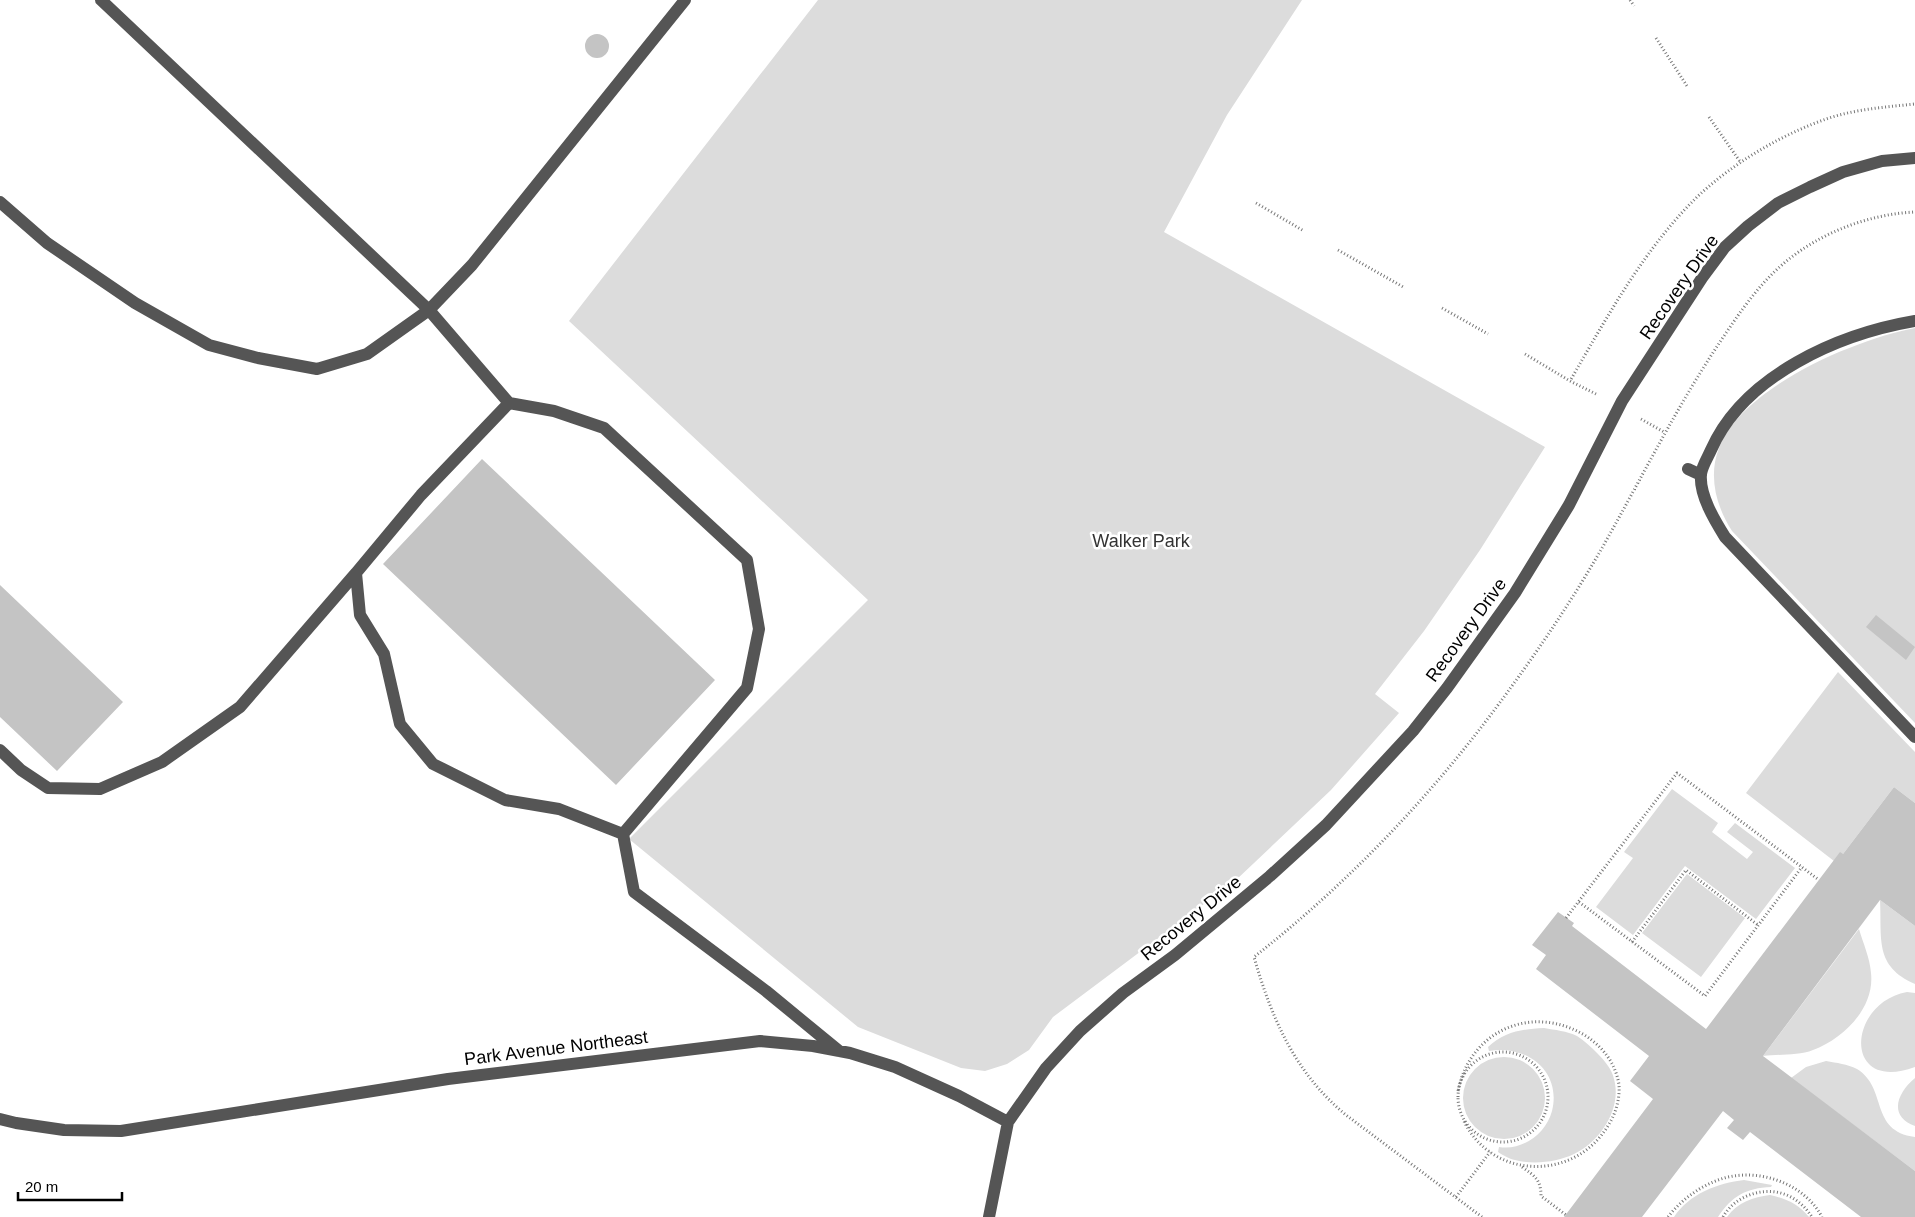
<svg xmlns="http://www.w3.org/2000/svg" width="1915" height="1217" font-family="Arial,sans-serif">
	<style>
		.green { fill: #dcdcdc }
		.building { fill: #c4c4c4 }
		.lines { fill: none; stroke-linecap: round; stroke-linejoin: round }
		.path { stroke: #777; stroke-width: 3; stroke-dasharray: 1 2.5; stroke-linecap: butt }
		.minor { stroke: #555; stroke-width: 12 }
		.labels { text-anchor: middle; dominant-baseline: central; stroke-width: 5; stroke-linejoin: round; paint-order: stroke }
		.street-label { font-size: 18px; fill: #000; stroke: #fff }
		.park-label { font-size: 18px; fill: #333; stroke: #fff }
	</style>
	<rect width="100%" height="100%" fill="#fff"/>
	<path class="green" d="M 818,0 L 1302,0 L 1227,115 L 1164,232 L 1545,447 L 1480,550 L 1424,631 L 1375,694 L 1399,713 L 1331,790 L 1236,880 L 1053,1017 L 1029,1050 L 1007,1064 L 985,1071 L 961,1068 L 858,1027 L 629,839 L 868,600 L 569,321 Z
		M 1915,328 L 1915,723 L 1732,531 C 1716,506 1708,476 1719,448 C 1742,387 1856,339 1915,328 Z
		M 1838,672 L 1915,752 L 1915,803 L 1894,787 L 1843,854 L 1834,861 L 1746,793 Z
		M 1672,789 L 1718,823 L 1712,832 L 1747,859 L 1753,852 L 1727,832 L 1735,823 L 1795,868 L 1756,919 L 1685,866 L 1633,935 L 1596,907 L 1633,858 L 1624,852 Z
		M 1687,874 L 1745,918 L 1701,977 L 1642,933 Z
		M 1880,900 L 1915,926 L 1915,984 C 1874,966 1882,939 1880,900 Z
		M 1859,929 C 1863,943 1870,958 1871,973 C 1875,1008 1843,1039 1813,1050 C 1798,1056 1778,1054 1763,1056 Z
		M 1907,992 L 1915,993 L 1915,1067 C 1842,1094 1847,1003 1907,992 Z
		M 1544,1028 C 1555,1030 1567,1031 1577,1036 C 1585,1041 1591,1047 1597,1053 C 1604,1060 1612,1069 1614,1079 C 1622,1108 1601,1141 1574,1154 C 1557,1162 1534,1165 1515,1160 C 1509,1159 1503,1155 1498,1152 L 1499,1147 C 1522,1151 1546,1134 1552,1111 C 1562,1071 1526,1044 1489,1051 L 1488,1047 C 1504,1032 1522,1029 1544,1028 Z
		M1463 1098a41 41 0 1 1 82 0a41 41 0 1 1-82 0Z
		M 1826,1061 C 1837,1063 1847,1064 1857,1069 C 1888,1088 1869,1131 1915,1137 L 1915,1171 L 1791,1078 L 1806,1067 Z
		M 1915,1078 L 1915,1126 C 1888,1116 1897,1093 1915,1078 Z
		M 1744,1180 L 1772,1185 L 1771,1187 C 1746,1188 1732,1196 1718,1217 L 1674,1217 C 1689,1194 1718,1183 1744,1180 Z
		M 1770,1195 C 1787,1199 1798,1204 1809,1217 L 1727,1217 C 1738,1202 1753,1197 1770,1195 Z"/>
	<path class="building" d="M585 46a12 12 0 1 1 24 0a12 12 0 1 1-24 0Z
		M 482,459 L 715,680 L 616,785 L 383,564 Z
		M 0,585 L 123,702 L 57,771 L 0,717 Z
		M 1876,615 L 1915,647 L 1906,660 L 1866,627 Z
		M 1894,787 L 1915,803 L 1915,926 L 1880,900 L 1763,1056 L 1915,1171 L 1915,1217 L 1861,1217 L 1750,1132 L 1743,1140 L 1727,1128 L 1734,1120 L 1723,1111 L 1642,1217 L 1564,1217 L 1653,1099 L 1630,1081 L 1649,1056 L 1536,969 L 1546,955 L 1532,945 L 1558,912 L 1574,923 L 1572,926 L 1706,1029 L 1840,852 L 1843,854 Z"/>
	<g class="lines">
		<path class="path" d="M 1630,0 L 1634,6
			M 1656,38 L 1687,86
			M 1709,117 L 1741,163
			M 1256,203 L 1304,231
			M 1338,250 L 1405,288
			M 1442,308 L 1488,334
			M 1525,354 L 1570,381
			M 1596,394 L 1570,381 C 1607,317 1644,249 1697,197 C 1733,163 1782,134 1829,118 C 1857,109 1886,107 1915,104
			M 1641,419 L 1664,432
			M 1579,902 L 1705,996 L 1802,867
			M 1566,918 L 1677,773 L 1819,880
			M 1632,942 L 1686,870 L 1758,925
			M1458 1097a45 45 0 1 1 90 0a45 45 0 1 1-90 0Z
			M 1458,1091 C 1470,1030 1533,1003 1586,1036 C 1603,1047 1616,1064 1619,1085 C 1620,1098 1616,1113 1609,1124 C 1576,1182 1491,1181 1463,1119
			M 1522,1167 C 1535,1176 1541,1180 1541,1196 L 1566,1215
			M 1456,1197 L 1490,1152
			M 1482,1217 L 1346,1115 C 1295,1073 1272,1019 1254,957 C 1351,881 1437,790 1509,690 C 1542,645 1574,597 1602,548 C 1640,481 1674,412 1716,348 C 1736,318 1756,287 1783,264 C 1819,233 1869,214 1915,212
			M 1668,1217 C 1681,1200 1700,1186 1721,1179 C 1758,1167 1804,1183 1822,1217
			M 1723,1217 C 1735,1195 1766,1185 1789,1196 C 1799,1201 1806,1208 1812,1217"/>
		<path class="minor" d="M 101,0 L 429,310 L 509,403 L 554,411 L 604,428 L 747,560 L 759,629 L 747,688 L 623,834 L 634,892 L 766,991 L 839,1051
			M 0,202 L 47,243 L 135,303 L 209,345 L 258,358 L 317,369 L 367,354 L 429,310 L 472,265 L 685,0
			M 1915,321 C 1839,334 1744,375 1711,450 C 1708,457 1702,466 1701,474 C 1699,495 1715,521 1725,537 L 1915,737
			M 509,403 L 421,495 L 356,573 L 360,615 L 384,654 L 400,724 L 433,764 L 505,800 L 559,809 L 623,834
			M 1688,469 L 1701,475
			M 0,750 L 21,770 L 48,788 L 100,789 L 162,762 L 240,707 L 356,573
			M 0,1119 L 16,1123 L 64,1130 L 121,1131 L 448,1079 L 760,1041 L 813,1046 L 850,1053 L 895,1067 L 959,1096 L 1008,1122 L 989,1217
			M 1008,1122 L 1046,1068 L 1080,1031 L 1123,993 L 1175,955 L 1270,876 L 1326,825 L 1413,731 L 1447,688 L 1515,593 L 1569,505 L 1622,401 L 1702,278 L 1725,247 L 1748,226 L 1778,203 L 1810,187 L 1843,172 L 1882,161 L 1915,158"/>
	</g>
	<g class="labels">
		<g class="street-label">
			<text transform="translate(1679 287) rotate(-55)">Recovery Drive</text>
			<text transform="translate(1466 630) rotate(-54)">Recovery Drive</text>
			<text transform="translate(1191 918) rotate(-39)">Recovery Drive</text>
			<text transform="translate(556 1048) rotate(-7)">Park Avenue Northeast</text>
		</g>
		<g class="park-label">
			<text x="1141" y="541">Walker Park</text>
		</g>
	</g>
	<path d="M18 1192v8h104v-8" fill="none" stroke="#000000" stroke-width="2.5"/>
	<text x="25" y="1192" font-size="15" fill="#000000" stroke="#ffffff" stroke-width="4" paint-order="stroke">20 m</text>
</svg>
